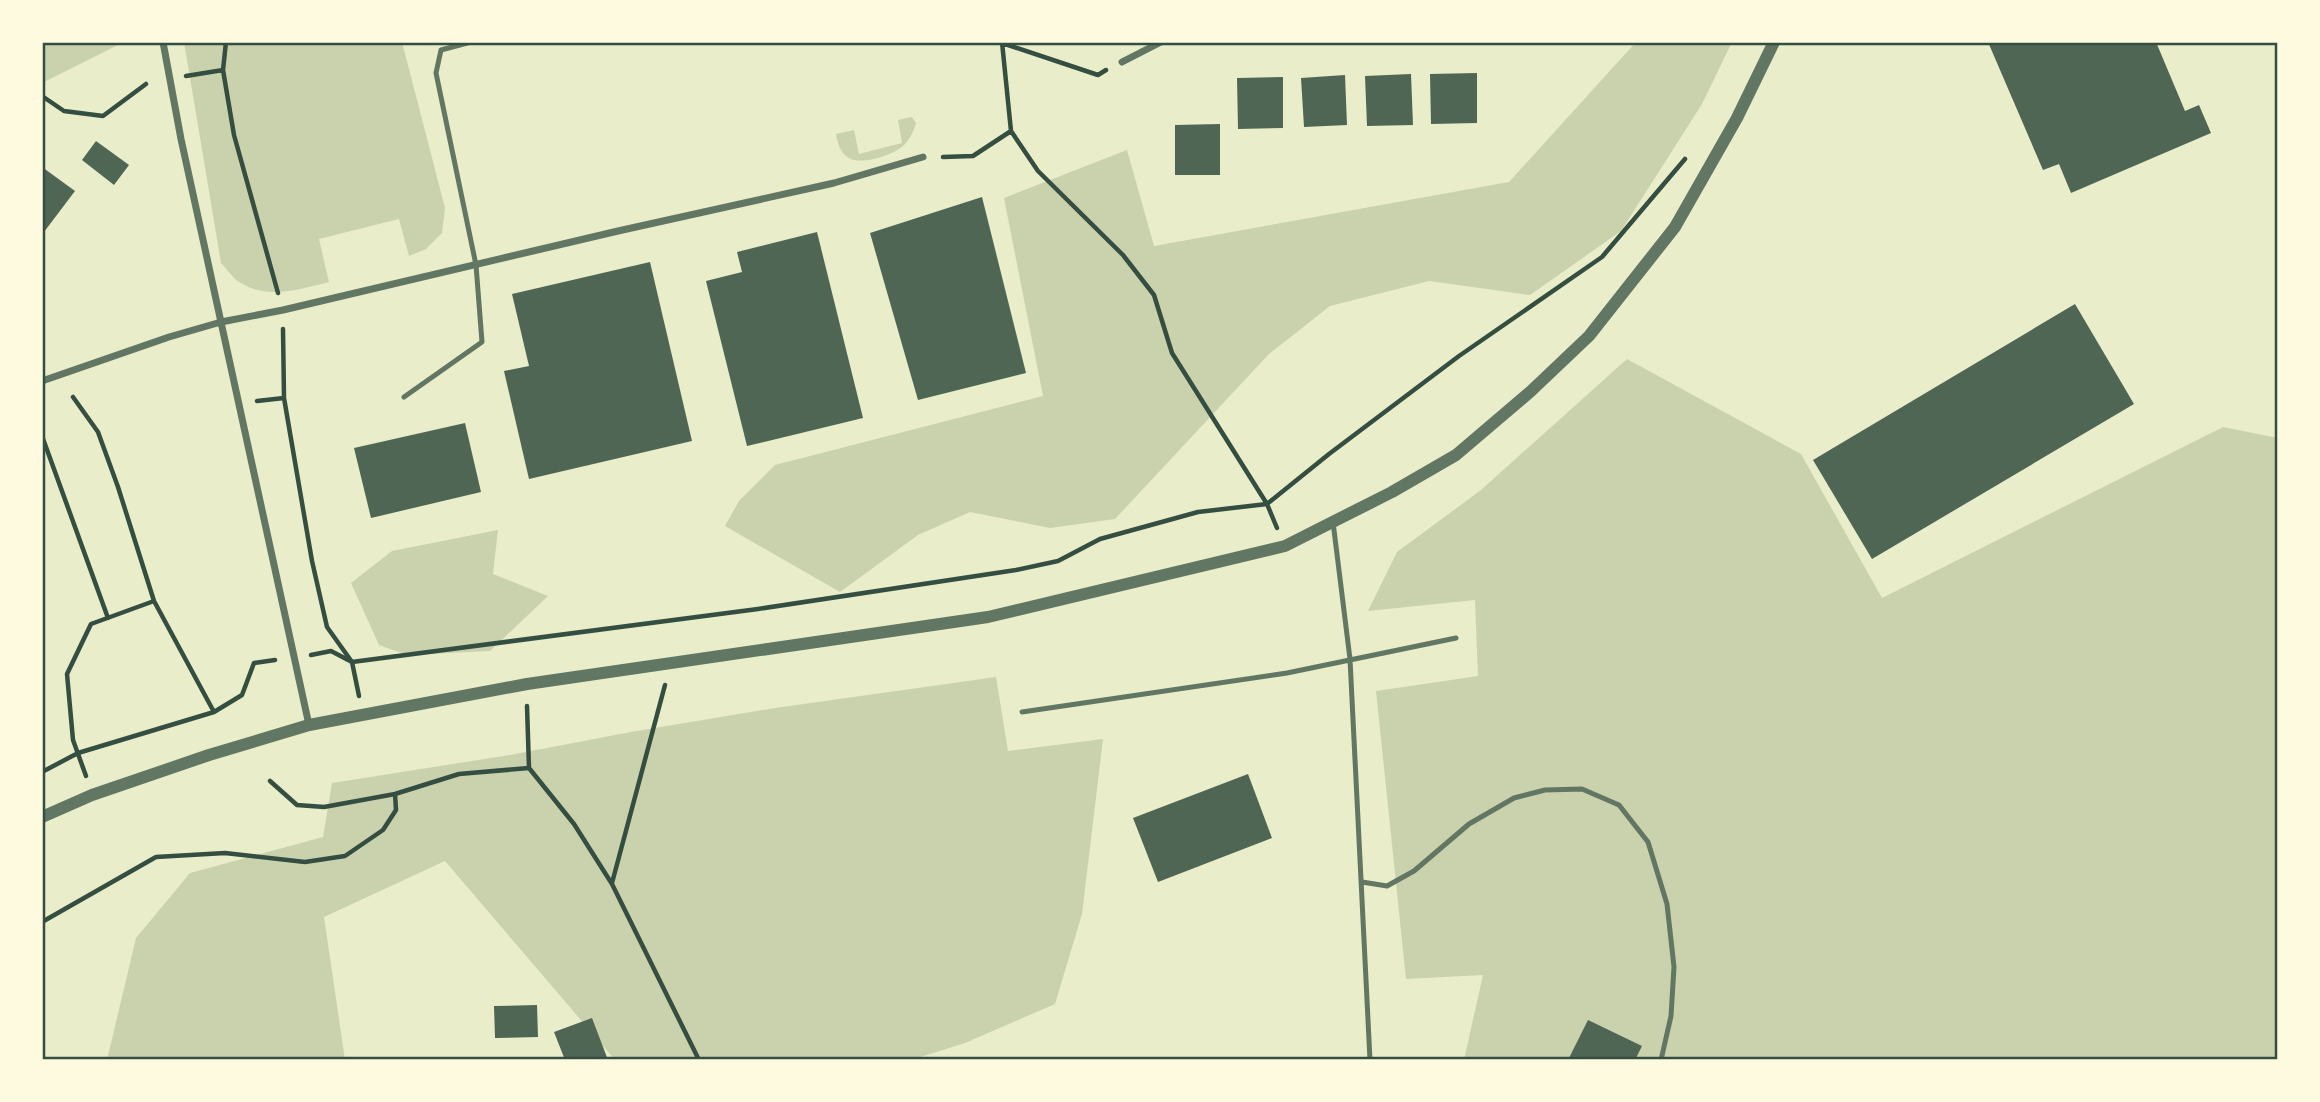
<svg xmlns="http://www.w3.org/2000/svg" width="2320" height="1102" font-family="Arial,sans-serif">
	<style>
		.green { fill: #cad2ad }
		.building { fill: #4f6655 }
		.lines { fill: none; stroke-linecap: round; stroke-linejoin: round }
		.path { stroke: #344e41; stroke-width: 4.5 }
		.service { stroke: #617663; stroke-width: 5 }
		.minor { stroke: #617663; stroke-width: 7 }
		.tertiary { stroke: #617663; stroke-width: 12 }
		.neatline { fill: none; stroke: #344e41; stroke-width: 2.5 }
	</style>
	<rect width="100%" height="100%" fill="#e9edc9"/>
	<path class="green" d="M 42,42 L 124,42 L 42,83 Z
		M 184,42 L 402,42 L 445,208 L 442,233 L 426,249 L 409,256 L 399,219 L 319,239 L 329,282 C 301,289 268,300 241,283 C 233,279 227,269 221,263 Z
		M 1636,42 L 1732,42 L 1702,104 L 1621,231 L 1530,295 L 1429,281 L 1330,306 L 1269,354 L 1115,519 L 1050,528 L 970,512 L 918,535 L 840,592 L 725,526 L 739,501 L 775,465 L 1043,396 L 1004,198 L 1127,150 L 1154,246 L 1509,182 Z
		M 912,117 L 916,123 C 914,130 911,137 906,143 C 898,154 861,166 849,158 C 840,153 838,144 836,134 L 854,130 L 859,154 L 902,143 L 898,120 Z
		M 1627,359 L 1801,454 L 1882,598 L 2223,427 L 2278,438 L 2278,1060 L 1464,1060 L 1483,975 L 1406,979 L 1376,691 L 1478,676 L 1475,600 L 1368,611 L 1397,552 L 1481,490 Z
		M 498,530 L 493,574 L 548,596 L 490,651 L 407,655 L 379,645 L 351,583 L 392,551 Z
		M 996,677 L 1008,751 L 1103,739 L 1082,914 L 1055,1004 L 965,1043 L 911,1060 L 615,1060 L 445,861 L 324,917 L 345,1060 L 107,1060 L 136,938 L 190,873 L 323,837 L 332,783 L 510,755 L 631,732 L 775,708 Z"/>
	<path class="building" d="M 1988,42 L 2156,42 L 2185,111 L 2199,105 L 2211,133 L 2071,193 L 2059,164 L 2043,170 Z
		M 1477,73 L 1477,123 L 1431,124 L 1430,74 Z
		M 1411,74 L 1413,125 L 1367,126 L 1365,76 Z
		M 1345,75 L 1347,125 L 1304,127 L 1301,78 Z
		M 1283,77 L 1283,128 L 1238,129 L 1237,78 Z
		M 1220,124 L 1220,175 L 1175,175 L 1175,125 Z
		M 96,141 L 129,165 L 114,185 L 82,160 Z
		M 42,167 L 75,191 L 44,232 L 42,230 Z
		M 982,197 L 1026,373 L 918,400 L 870,233 Z
		M 817,232 L 863,418 L 747,446 L 706,281 L 742,272 L 737,252 Z
		M 650,262 L 692,441 L 529,479 L 504,371 L 529,366 L 512,294 Z
		M 2075,304 L 2134,404 L 1872,559 L 1813,460 Z
		M 465,423 L 481,492 L 371,518 L 354,448 Z
		M 1248,774 L 1272,838 L 1158,882 L 1133,818 Z
		M 537,1005 L 538,1037 L 495,1038 L 494,1006 Z
		M 592,1018 L 608,1060 L 565,1060 L 554,1032 Z
		M 1588,1020 L 1642,1046 L 1635,1060 L 1568,1060 Z"/>
	<g class="lines">
		<path class="path" d="M 226,42 L 223,70 L 234,135 L 278,293
			M 1002,42 L 1011,131 L 1038,171 L 1123,255 L 1154,295 L 1172,353 L 1267,504 L 1277,528
			M 1002,43 L 1098,75 L 1106,70
			M 186,76 L 223,70
			M 42,96 L 64,111 L 103,116 L 146,84
			M 943,157 L 973,156 L 1011,131
			M 283,329 L 284,398 L 312,561 L 327,627 L 352,662 L 359,696
			M 73,397 L 98,432 L 118,487 L 154,601 L 214,712
			M 257,401 L 284,398
			M 42,436 L 108,618
			M 311,655 L 331,651 L 352,662 L 758,609 L 1016,570 L 1058,561 L 1100,539 L 1198,512 L 1267,504 L 1329,454 L 1459,356 L 1602,257 L 1685,159
			M 527,706 L 529,768
			M 42,772 L 78,753 L 214,712 L 242,695 L 254,663 L 275,660
			M 86,776 L 73,740 L 67,674 L 91,624 L 154,601
			M 270,781 L 297,805 L 324,807 L 395,794 L 459,774 L 529,768 L 574,824 L 612,884 L 699,1060
			M 612,883 L 665,685
			M 42,922 L 156,857 L 225,853 L 305,862 L 345,856 L 383,830 L 396,810 L 395,794"/>
		<path class="service" d="M 404,397 L 482,342 L 476,265 L 436,73 L 441,50 L 471,42
			M 1333,522 L 1350,659 L 1370,1060
			M 1022,712 L 1287,673 L 1456,638
			M 1362,882 L 1387,886 L 1414,871 L 1469,824 L 1514,798 L 1545,790 L 1582,789 L 1619,805 L 1648,842 L 1667,904 L 1674,967 L 1671,1016 L 1661,1060"/>
		<path class="minor" d="M 163,42 L 181,139 L 309,725
			M 1122,62 L 1161,42
			M 42,381 L 169,337 L 221,322 L 283,310 L 618,231 L 834,183 L 923,157"/>
		<path class="tertiary" d="M 42,817 L 92,795 L 209,755 L 309,725 L 527,684 L 988,617 L 1285,546 L 1392,492 L 1456,455 L 1530,392 L 1589,336 L 1675,227 L 1737,118 L 1774,42"/>
	</g>
	<rect width="2320" height="1102" fill="none" stroke="#fefae0" stroke-width="88"/>
	<rect x="44" y="44" width="2232" height="1014" class="neatline"/>
</svg>
